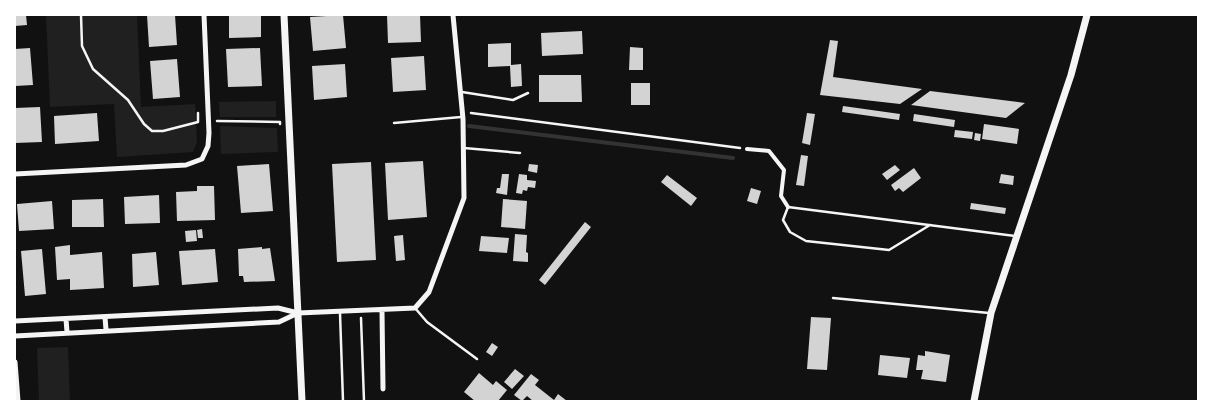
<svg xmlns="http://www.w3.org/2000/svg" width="1213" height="416" font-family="Manrope,sans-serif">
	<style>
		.green { fill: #202020 }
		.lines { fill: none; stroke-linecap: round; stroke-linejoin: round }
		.stream { stroke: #333; stroke-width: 4 }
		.building { fill: #d3d3d3 }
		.path { stroke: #f5f5f5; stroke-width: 2.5 }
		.service { stroke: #f5f5f5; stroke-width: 2.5 }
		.pedestrian { stroke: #f5f5f5; stroke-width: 4 }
		.minor { stroke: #f5f5f5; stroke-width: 5 }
		.tertiary { stroke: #f5f5f5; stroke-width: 7 }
	</style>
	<rect width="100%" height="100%" fill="#111"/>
	<path class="green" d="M 46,15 L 137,15 L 141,107 L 195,104 L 197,142 L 193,152 L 117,157 L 114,104 L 50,107 Z
		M 276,101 L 276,117 L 220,117 L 219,102 Z
		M 220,126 L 277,128 L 278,152 L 221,154 Z
		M 68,347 L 70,401 L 39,401 L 37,348 Z"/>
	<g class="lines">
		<path class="stream" d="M 469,126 L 733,158"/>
	</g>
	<path class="building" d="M 15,15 L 26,15 L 27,25 L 15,26 Z
		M 147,15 L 175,15 L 177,45 L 149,47 Z
		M 229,15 L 261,15 L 261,37 L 229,38 Z
		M 343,15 L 346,48 L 313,51 L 310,17 Z
		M 387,15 L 420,15 L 421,42 L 388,43 Z
		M 582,31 L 583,54 L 542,56 L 541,33 Z
		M 830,40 L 838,41 L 833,77 L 922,89 L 900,104 L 820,95 Z
		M 511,43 L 511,65 L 521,64 L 522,86 L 511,87 L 510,66 L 488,67 L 488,44 Z
		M 630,47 L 643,48 L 643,70 L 629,70 Z
		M 30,48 L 33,85 L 15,86 L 15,49 Z
		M 260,48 L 262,86 L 228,87 L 226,49 Z
		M 424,56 L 426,90 L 393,92 L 391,58 Z
		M 177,59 L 180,97 L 153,99 L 150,61 Z
		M 345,64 L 347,97 L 314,100 L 312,66 Z
		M 539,75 L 581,75 L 582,102 L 539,102 Z
		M 631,83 L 650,83 L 650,105 L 631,105 Z
		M 930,91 L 1025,103 L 1006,118 L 911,105 Z
		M 843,106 L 900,114 L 899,120 L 842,112 Z
		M 40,107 L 42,142 L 15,143 L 15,108 Z
		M 97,113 L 99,141 L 55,144 L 54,116 Z
		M 807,113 L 815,114 L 810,145 L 802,143 Z
		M 914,114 L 955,120 L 954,127 L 913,121 Z
		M 984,124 L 1019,129 L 1017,144 L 982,139 Z
		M 955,130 L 973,132 L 972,139 L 954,137 Z
		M 975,133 L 981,134 L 980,141 L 974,140 Z
		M 801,155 L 808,156 L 804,186 L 796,185 Z
		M 423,161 L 427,217 L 388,220 L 385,163 Z
		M 371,162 L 376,260 L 337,262 L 332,164 Z
		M 269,164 L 273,211 L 241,213 L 237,166 Z
		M 529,164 L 538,165 L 537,173 L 528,171 Z
		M 895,165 L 900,170 L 887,180 L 882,174 Z
		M 914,168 L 921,178 L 903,192 L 899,188 L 895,191 L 891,185 Z
		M 502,174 L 509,174 L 507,195 L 496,193 L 497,188 L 500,188 Z
		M 519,174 L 527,175 L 527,180 L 536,181 L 535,188 L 528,187 L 527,191 L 523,190 L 522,194 L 516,193 Z
		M 1001,174 L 1014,176 L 1013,185 L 999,183 Z
		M 667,175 L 697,198 L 691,206 L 661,182 Z
		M 197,186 L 214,186 L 215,220 L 177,221 L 176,192 L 197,191 Z
		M 751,188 L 761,191 L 757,204 L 747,201 Z
		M 159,195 L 160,223 L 125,224 L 124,197 Z
		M 103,199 L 104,227 L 72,227 L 72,200 Z
		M 503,199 L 527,201 L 525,229 L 501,227 Z
		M 52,201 L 54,229 L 19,231 L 17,204 Z
		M 971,203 L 1006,208 L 1005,214 L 970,209 Z
		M 585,222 L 591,227 L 545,285 L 539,280 Z
		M 202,229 L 203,238 L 198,238 L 197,230 Z
		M 196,230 L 197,241 L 186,242 L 185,231 Z
		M 515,234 L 527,235 L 526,252 L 528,253 L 528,262 L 513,261 Z
		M 403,235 L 405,260 L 396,261 L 394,236 Z
		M 481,236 L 509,238 L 507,253 L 479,251 Z
		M 70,245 L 70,255 L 102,252 L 104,288 L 70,290 L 70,279 L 57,280 L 55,247 Z
		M 262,247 L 262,249 L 270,248 L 275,281 L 244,282 L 243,276 L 239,276 L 238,249 Z
		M 42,249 L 46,294 L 25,296 L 21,251 Z
		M 215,249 L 218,282 L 182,285 L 179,251 Z
		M 156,252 L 159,285 L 133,287 L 132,254 Z
		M 811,317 L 831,318 L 827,370 L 807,369 Z
		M 492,343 L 498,347 L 492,356 L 486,352 Z
		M 925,351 L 950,355 L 946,382 L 921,379 L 923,370 L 916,370 L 918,355 L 925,356 Z
		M 880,355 L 910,358 L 907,378 L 878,375 Z
		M 515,369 L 524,376 L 512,389 L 504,382 Z
		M 479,373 L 493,385 L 496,381 L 507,390 L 498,401 L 475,401 L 464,392 Z
		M 531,374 L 539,380 L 535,385 L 554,400 L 558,394 L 567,401 L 533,401 L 527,396 L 522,401 L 514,395 Z"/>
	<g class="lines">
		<path class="path" d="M 81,15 L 82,46 L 93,69 L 128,100 L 144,124 L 152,131 L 163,131 L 198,122 L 198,113
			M 471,113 L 740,148
			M 217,121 L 280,122 L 280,124
			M 361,318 L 364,401"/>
		<path class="service" d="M 462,92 L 513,100 L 528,93
			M 394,123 L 461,117
			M 464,148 L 520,153
			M 930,225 L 889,250 L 806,241 L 790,232 L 783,220 L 788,207 L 1015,236
			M 833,298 L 989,313
			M 415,308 L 427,322 L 477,359
			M 340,313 L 343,401"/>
		<path class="pedestrian" d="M 747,149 L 769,151 L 784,170 L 781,196 L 788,207"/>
		<path class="minor" d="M 15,174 L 186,165 L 202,159 L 208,146 L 209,133 L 204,15
			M 382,311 L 383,389
			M 105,317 L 106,330
			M 66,319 L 67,332
			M 15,321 L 278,308 L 298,313 L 415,308 L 429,292 L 464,198 L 463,119 L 453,15
			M 15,336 L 279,322 L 298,313
			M 15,362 L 18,401"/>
		<path class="tertiary" d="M 284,15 L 302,401
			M 974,401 L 991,313 L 1071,75 L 1087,15"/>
	</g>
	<rect width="1213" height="416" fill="none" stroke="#ffffff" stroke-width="32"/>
</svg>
